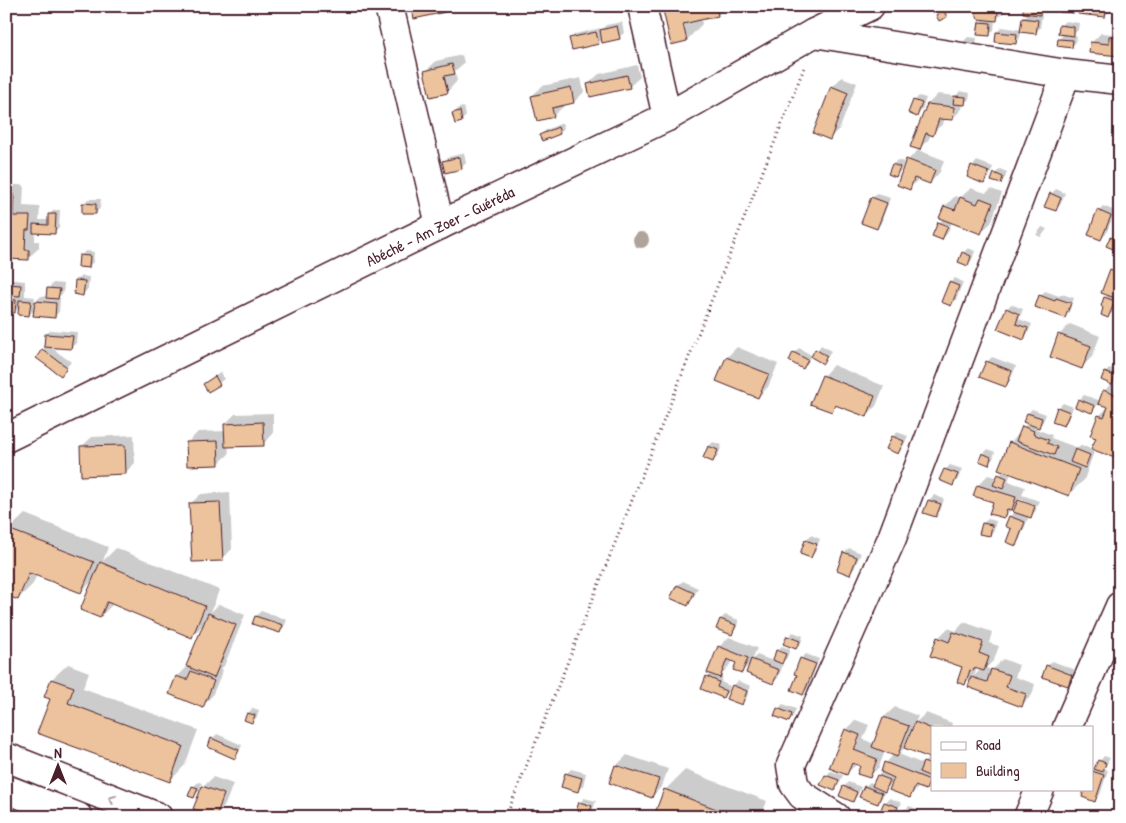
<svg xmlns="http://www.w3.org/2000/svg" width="1126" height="823" font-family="'Patrick Hand',sans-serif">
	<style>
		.shadow { fill: #0003; fill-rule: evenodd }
		.building { fill: #ecc39c; stroke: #4a1f2b }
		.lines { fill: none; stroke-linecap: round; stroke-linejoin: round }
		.minor-casing { stroke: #4a1f2b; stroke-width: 31 }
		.major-casing { stroke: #4a1f2b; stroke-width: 31 }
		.highway-casing { stroke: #4a1f2b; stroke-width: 31 }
		.path { stroke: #4a1f2b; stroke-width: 3; stroke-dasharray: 1 4; stroke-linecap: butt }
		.minor { stroke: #fff; stroke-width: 28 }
		.major { stroke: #fff; stroke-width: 28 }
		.highway { stroke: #fff; stroke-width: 28 }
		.tree { fill: #afa49c }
		.oneway { stroke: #ae9aa0 }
		.labels { text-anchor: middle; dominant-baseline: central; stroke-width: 4; stroke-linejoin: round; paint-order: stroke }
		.street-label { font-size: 16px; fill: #4a1f2b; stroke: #fff }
	</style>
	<rect width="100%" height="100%" fill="#fff"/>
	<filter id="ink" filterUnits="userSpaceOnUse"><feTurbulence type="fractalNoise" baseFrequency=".02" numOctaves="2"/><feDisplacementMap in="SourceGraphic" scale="10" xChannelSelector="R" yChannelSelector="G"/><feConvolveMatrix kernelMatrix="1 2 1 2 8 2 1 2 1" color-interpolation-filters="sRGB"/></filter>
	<g filter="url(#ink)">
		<path class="shadow" d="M 664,6 L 726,6 L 718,15 L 701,19 L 702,24 L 687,40 Z
			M 948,6 L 951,11 L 940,19 L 937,15 Z
			M 976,6 L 1007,6 L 1007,10 L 995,20 L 994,30 L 989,34 L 980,22 L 984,19 Z
			M 1025,6 L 1047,6 L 1038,15 L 1042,15 L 1040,28 L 1036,32 L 1021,31 L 1020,38 L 1015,43 L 997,32 L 1002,27 L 1022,30 L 1023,18 L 1029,13 Z
			M 1061,6 L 1114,6 L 1105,15 L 1080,6 L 1074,12 Z
			M 1065,21 L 1079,23 L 1078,30 L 1073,35 L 1077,36 L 1076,42 L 1072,46 L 1059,39 L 1064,34 L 1060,26 Z
			M 622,22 L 624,33 L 619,37 L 603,38 L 598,43 L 571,39 L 575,34 L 601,28 L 601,30 L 606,25 Z
			M 1120,27 L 1120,55 L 1091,43 L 1101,33 L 1113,34 Z
			M 968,37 L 977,38 L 976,46 L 963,49 L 963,42 Z
			M 462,55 L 464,63 L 455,71 L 457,81 L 447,92 L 426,71 L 436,61 Z
			M 637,65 L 640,77 L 629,87 L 588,84 L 599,74 Z
			M 842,77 L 857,83 L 840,128 L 830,138 L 832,87 Z
			M 581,78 L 584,92 L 574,102 L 563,104 L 564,106 L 553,116 L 532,96 L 542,86 Z
			M 960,91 L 970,93 L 969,99 L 963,104 L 962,109 L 952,119 L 945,118 L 943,124 L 931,134 L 929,139 L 918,150 L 944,160 L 940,172 L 930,183 L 919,179 L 909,188 L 908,160 L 919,149 L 928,104 L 938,94 L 956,96 Z
			M 919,96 L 926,98 L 922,110 L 917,115 L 914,101 Z
			M 464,107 L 466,116 L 461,121 L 454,113 L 459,108 Z
			M 562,123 L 564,128 L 560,133 L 541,135 L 546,130 Z
			M 464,153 L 466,163 L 461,168 L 444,161 L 449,157 Z
			M 897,160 L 904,162 L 901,170 L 896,175 L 893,165 Z
			M 977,161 L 993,167 L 989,178 L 984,183 L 973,166 Z
			M 1000,169 L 1007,172 L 1005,178 L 1000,183 L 995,174 Z
			M 11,185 L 24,185 L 23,206 L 40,207 L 39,220 L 49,220 L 49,215 L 54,210 L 60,210 L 59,228 L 54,232 L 35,232 L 35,241 L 39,241 L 39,248 L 28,258 L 6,257 L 6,189 Z
			M 971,188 L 986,193 L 991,189 L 1002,193 L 991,223 L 980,233 L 952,222 L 947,234 L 942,239 L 939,223 L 943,219 L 945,206 L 955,196 L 960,198 Z
			M 1056,189 L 1065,193 L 1060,205 L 1055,210 L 1051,194 Z
			M 877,193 L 890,198 L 881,223 L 877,228 L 872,198 Z
			M 88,199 L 101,199 L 100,208 L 96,213 L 84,203 Z
			M 1103,206 L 1115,211 L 1106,234 L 1101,239 L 1098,211 Z
			M 1042,227 L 1047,229 L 1041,237 L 1036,235 Z
			M 1116,233 L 1120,234 L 1120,251 L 1107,246 L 1111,237 Z
			M 968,248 L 975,251 L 972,260 L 967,264 L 963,253 Z
			M 85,251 L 94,252 L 93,262 L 88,267 L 81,256 Z
			M 1120,258 L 1120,290 L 1115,295 L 1119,297 L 1113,312 L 1108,316 L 1105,298 L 1109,294 L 1111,270 L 1117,266 Z
			M 81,276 L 89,277 L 88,289 L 83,294 L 76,281 Z
			M 955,278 L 963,282 L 956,300 L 951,305 L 950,283 Z
			M 6,279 L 25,281 L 25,296 L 35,297 L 34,303 L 41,296 L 48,297 L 49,288 L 53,283 L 64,284 L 63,293 L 57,298 L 60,298 L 59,312 L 54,317 L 35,309 L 29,315 L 20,306 L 14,312 L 11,311 L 10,324 L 6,327 Z
			M 1045,291 L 1059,296 L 1062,294 L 1074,298 L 1069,312 L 1065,317 L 1040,296 Z
			M 1011,304 L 1023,309 L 1019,319 L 1032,324 L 1028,333 L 1024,338 L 1007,309 Z
			M 1070,324 L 1100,336 L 1092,357 L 1082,367 L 1051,356 L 1060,334 Z
			M 51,330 L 77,332 L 76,343 L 71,348 L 49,346 L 71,362 L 65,369 L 43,350 L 47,346 L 46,334 Z
			M 821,345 L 831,351 L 827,357 L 823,362 L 811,356 L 803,367 L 794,353 L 799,348 L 813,356 Z
			M 737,347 L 778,364 L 768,387 L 758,397 L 727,357 Z
			M 992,357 L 1016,366 L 1010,381 L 1005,386 L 987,362 Z
			M 833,365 L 884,386 L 876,406 L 866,416 L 838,404 L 832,411 L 823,376 Z
			M 1110,368 L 1119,371 L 1118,375 L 1120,376 L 1120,459 L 1095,449 L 1084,480 L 1068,495 L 1011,473 L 1008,481 L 1025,487 L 1022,495 L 1039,501 L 1038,506 L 1019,499 L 1019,502 L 1037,508 L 1035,512 L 1029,516 L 1020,539 L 1016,544 L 1010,517 L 1014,512 L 1018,503 L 1004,517 L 994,501 L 978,485 L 988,475 L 998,478 L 1004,470 L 1010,443 L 1021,432 L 1027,423 L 1028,413 L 1032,409 L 1046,414 L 1043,422 L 1036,429 L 1052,435 L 1051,438 L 1078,448 L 1081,445 L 1093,449 L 1097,437 L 1099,416 L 1109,406 L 1099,403 L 1092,412 L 1079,400 L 1084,395 L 1101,401 L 1104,391 L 1112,383 L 1105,373 Z
			M 221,372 L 224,379 L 208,391 L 204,384 Z
			M 1063,403 L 1073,407 L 1068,420 L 1064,425 L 1053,421 L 1058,408 Z
			M 273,413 L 273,434 L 263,444 L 228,446 L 229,454 L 218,464 L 188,442 L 198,432 L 226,431 L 225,424 L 235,414 Z
			M 897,432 L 908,436 L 903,447 L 898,452 L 893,437 Z
			M 134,435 L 135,463 L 125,473 L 81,447 L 92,437 Z
			M 713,442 L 722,445 L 718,456 L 713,461 L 709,446 Z
			M 988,449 L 995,452 L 993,459 L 988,464 L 983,454 Z
			M 950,465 L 962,469 L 958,479 L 953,484 L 945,470 Z
			M 230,492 L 232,549 L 222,559 L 190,504 L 201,494 Z
			M 934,495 L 944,499 L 940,511 L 935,516 L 924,512 L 929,500 Z
			M 25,514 L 108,547 L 103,561 L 116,548 L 219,590 L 211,612 L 219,604 L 245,615 L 224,666 L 220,669 L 223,670 L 212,696 L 202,706 L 177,677 L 188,666 L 205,623 L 192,636 L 113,604 L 100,617 L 94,579 L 81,592 L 37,574 L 33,584 L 18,599 L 6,537 L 9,529 Z
			M 988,519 L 996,521 L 994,530 L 990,535 L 983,523 Z
			M 811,535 L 820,539 L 815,552 L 811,557 L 801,554 L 806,540 Z
			M 849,548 L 861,553 L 854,569 L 850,573 L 844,553 Z
			M 683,581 L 698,588 L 692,600 L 687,605 L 672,597 L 678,585 Z
			M 261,611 L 287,620 L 284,627 L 279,632 L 254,623 L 256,616 Z
			M 725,615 L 739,620 L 736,629 L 731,633 L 721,619 Z
			M 964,622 L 992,632 L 989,643 L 999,646 L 994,660 L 986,668 L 992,670 L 1003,659 L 1019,665 L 1015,677 L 1035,684 L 1032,695 L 1022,705 L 969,687 L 973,675 L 964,684 L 964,666 L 938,638 L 948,628 L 956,631 ZM 977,668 L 981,669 L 974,676 Z
			M 793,632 L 803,636 L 801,643 L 796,648 L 788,637 Z
			M 729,637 L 757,648 L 752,660 L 757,655 L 773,661 L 777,651 L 782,646 L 790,649 L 787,658 L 780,664 L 783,665 L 778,678 L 773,683 L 752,662 L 741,672 L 737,662 L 732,660 L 729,666 L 720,676 L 723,677 L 721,682 L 730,686 L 728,692 L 723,697 L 707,677 L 711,673 L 719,647 Z
			M 806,654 L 819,659 L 808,689 L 803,693 L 799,674 L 801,659 Z
			M 1052,661 L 1076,670 L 1072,680 L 1067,685 L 1047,666 Z
			M 68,664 L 89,672 L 83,688 L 198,730 L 185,765 L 170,781 L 52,699 L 46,697 L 52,679 Z
			M 738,681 L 751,686 L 746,699 L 741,703 L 733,686 Z
			M 783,704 L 796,709 L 793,716 L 789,721 L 778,709 Z
			M 804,705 L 799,728 L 793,726 L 799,710 Z
			M 895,707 L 918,716 L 915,723 L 926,713 L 952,723 L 951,727 L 932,727 L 932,782 L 925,789 L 920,786 L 909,797 L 894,781 L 885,790 L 882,798 L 877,802 L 865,786 L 870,782 L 874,784 L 886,763 L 894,754 L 885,751 L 879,767 L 869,777 L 862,765 L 857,764 L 847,773 L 846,730 L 856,720 L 869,725 L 863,739 L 874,744 L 884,717 ZM 905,747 L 929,757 L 923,764 L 899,754 Z
			M 253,708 L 259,710 L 257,717 L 252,722 L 246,719 L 248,713 Z
			M 217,734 L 242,745 L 239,752 L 235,757 L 212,739 Z
			M 627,755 L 668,769 L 662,786 L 652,797 L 611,782 L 617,765 Z
			M 1104,756 L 1110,758 L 1104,769 L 1108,770 L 1100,795 L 1095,800 L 1092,789 L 1092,771 Z
			M 571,769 L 586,773 L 583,786 L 578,790 L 566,774 Z
			M 685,770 L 767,801 L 761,817 L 668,817 L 665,790 Z
			M 831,771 L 843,775 L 839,784 L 834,789 L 826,775 Z
			M 213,777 L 233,784 L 225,805 L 215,815 L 203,787 L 194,796 L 193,787 L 198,782 L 202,783 L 199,791 Z
			M 848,782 L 861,787 L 857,796 L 852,801 L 844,787 Z
			M 584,798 L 596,801 L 592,812 L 588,817 L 580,803 Z
			M 890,798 L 902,803 L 895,813 L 885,802 Z
			M 909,806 L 920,810 L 917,817 L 902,817 L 905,810 Z"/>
		<path class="building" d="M 411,6 L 444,6 L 445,12 L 414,19 Z
			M 662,6 L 716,6 L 718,16 L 683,24 L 687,41 L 671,45 Z
			M 975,6 L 1006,6 L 998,10 L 997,21 L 978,19 L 973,8 Z
			M 1023,6 L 1041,6 L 1040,15 L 1023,13 Z
			M 1060,6 L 1075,6 L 1074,13 L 1060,12 Z
			M 1078,6 L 1107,6 L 1105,17 L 1078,14 Z
			M 943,10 L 947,17 L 939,21 L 936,15 Z
			M 1022,18 L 1038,20 L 1036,34 L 1020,32 Z
			M 979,22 L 991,23 L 990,36 L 977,35 Z
			M 1059,25 L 1074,27 L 1074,36 L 1058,34 Z
			M 617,26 L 620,39 L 602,43 L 600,30 Z
			M 596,32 L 599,44 L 572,50 L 569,38 Z
			M 996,32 L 1017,34 L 1016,44 L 995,42 Z
			M 1109,36 L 1120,37 L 1120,56 L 1089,53 L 1090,42 L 1109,44 Z
			M 1058,39 L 1073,40 L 1072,48 L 1057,46 Z
			M 452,64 L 455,74 L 444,76 L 448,93 L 430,97 L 424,71 Z
			M 627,75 L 630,88 L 590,97 L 587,84 Z
			M 831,86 L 848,93 L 830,140 L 813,133 Z
			M 571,87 L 574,103 L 552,108 L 554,117 L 537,121 L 531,96 Z
			M 954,96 L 966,97 L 965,105 L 953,104 Z
			M 913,100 L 922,103 L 917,117 L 908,113 Z
			M 927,104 L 954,107 L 953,120 L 939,119 L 933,136 L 926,133 L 920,150 L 910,147 Z
			M 460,111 L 462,122 L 455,124 L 452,113 Z
			M 558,127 L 560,134 L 542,141 L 539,135 Z
			M 460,157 L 462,169 L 445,173 L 442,161 Z
			M 906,159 L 935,170 L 930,184 L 914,178 L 910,190 L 897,185 Z
			M 892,164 L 900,167 L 896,177 L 888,174 Z
			M 971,165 L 989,172 L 984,184 L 967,177 Z
			M 994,173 L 1003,177 L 1001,184 L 991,181 Z
			M 1050,193 L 1061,198 L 1056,211 L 1044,207 Z
			M 6,194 L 14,195 L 13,216 L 30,216 L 29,230 L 26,230 L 25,250 L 29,250 L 29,260 L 6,259 Z
			M 871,197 L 887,203 L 877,229 L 861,223 Z
			M 960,197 L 977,204 L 980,198 L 993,203 L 981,234 L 939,218 L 944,206 L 955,210 Z
			M 82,203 L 96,204 L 96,214 L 82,214 Z
			M 1097,210 L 1111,216 L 1101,240 L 1088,235 Z
			M 48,214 L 56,214 L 55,234 L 33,233 L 33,224 L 48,225 Z
			M 938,222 L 948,226 L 942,240 L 932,236 Z
			M 1110,237 L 1120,241 L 1120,252 L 1106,246 Z
			M 962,252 L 971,256 L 968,266 L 958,262 Z
			M 79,255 L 90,256 L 89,268 L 78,267 Z
			M 1110,269 L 1120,273 L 1120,284 L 1115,298 L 1101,293 Z
			M 75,280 L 85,281 L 83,296 L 74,294 Z
			M 949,282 L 959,286 L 951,306 L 941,302 Z
			M 6,284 L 21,285 L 20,296 L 6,295 Z
			M 47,288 L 60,289 L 58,299 L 46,298 Z
			M 1039,295 L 1055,301 L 1056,298 L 1071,303 L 1065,318 L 1035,307 Z
			M 1104,297 L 1115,301 L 1108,318 L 1101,315 L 1103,308 L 1101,306 Z
			M 6,299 L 16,300 L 15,313 L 6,312 Z
			M 19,300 L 31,301 L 29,316 L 18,315 Z
			M 35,301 L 56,303 L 55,318 L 33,316 Z
			M 1006,308 L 1019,314 L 1016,324 L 1028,328 L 1024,340 L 997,329 Z
			M 45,334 L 73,336 L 71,349 L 44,347 Z
			M 1058,334 L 1091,346 L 1082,369 L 1050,357 Z
			M 42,349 L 67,367 L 61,376 L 36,358 Z
			M 815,349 L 827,356 L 823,364 L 811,357 Z
			M 793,352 L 808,360 L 803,369 L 789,361 Z
			M 726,357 L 769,374 L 758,398 L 716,381 Z
			M 986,361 L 1012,371 L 1006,387 L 979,377 Z
			M 1104,372 L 1115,376 L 1112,385 L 1101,380 Z
			M 822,375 L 875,396 L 867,417 L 835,405 L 832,412 L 810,404 Z
			M 215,376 L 220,385 L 208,392 L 203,384 Z
			M 1103,390 L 1116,395 L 1118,390 L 1120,391 L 1120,460 L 1091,449 L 1096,438 L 1090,436 L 1098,415 L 1104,417 L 1108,407 L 1098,404 Z
			M 1078,399 L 1095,406 L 1092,413 L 1075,407 Z
			M 1057,407 L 1070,412 L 1064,426 L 1052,422 Z
			M 1027,413 L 1042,418 L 1039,428 L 1023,422 Z
			M 263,422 L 264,446 L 225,447 L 224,424 Z
			M 1022,426 L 1034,431 L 1033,434 L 1049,440 L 1047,443 L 1057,447 L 1054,455 L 1016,441 Z
			M 892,436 L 904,441 L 898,454 L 886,449 Z
			M 218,441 L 219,465 L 187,466 L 186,442 Z
			M 1009,442 L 1079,469 L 1069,496 L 998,469 Z
			M 125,445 L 126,474 L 81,476 L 80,446 Z
			M 708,446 L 718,450 L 713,462 L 703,458 Z
			M 1075,449 L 1090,455 L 1085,468 L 1070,462 Z
			M 982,453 L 991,457 L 989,465 L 979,461 Z
			M 944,469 L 958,474 L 953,486 L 939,480 Z
			M 998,474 L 1007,478 L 1003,489 L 993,485 Z
			M 977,485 L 1016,497 L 1012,510 L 1007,509 L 1004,518 L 989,514 L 993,502 L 973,496 Z
			M 928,500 L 941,504 L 936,517 L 923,513 Z
			M 1018,500 L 1035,506 L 1031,518 L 1013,512 Z
			M 220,502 L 223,561 L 192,562 L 189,503 Z
			M 1009,516 L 1025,522 L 1016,546 L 1006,542 L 1011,529 L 1005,526 Z
			M 982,523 L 992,525 L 990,536 L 979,534 Z
			M 8,529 L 94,562 L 81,593 L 29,573 L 18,600 L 6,595 L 6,534 Z
			M 805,540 L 817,544 L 811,558 L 800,554 Z
			M 843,552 L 857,557 L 850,575 L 837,570 Z
			M 100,562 L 205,606 L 192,638 L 107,602 L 100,618 L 80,610 Z
			M 677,585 L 694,593 L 688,606 L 670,598 Z
			M 208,613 L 236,625 L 214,678 L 186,666 Z
			M 255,616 L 283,625 L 280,633 L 252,624 Z
			M 720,619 L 736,625 L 732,635 L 716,629 Z
			M 953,632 L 983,642 L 979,653 L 989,657 L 984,671 L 974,668 L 973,671 L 970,670 L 965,685 L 957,682 L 962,667 L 930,656 L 937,637 L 949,642 Z
			M 787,636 L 800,641 L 796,649 L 783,644 Z
			M 718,646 L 748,658 L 742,673 L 733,670 L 736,663 L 727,659 L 720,678 L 707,673 Z
			M 776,650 L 786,654 L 782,664 L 773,660 Z
			M 800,658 L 816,664 L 803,695 L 791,690 L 797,675 L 794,674 Z
			M 751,659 L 779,670 L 773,684 L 746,673 Z
			M 1046,665 L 1072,675 L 1068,686 L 1042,677 Z
			M 991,669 L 1010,675 L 1006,687 L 1026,694 L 1022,707 L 968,687 L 971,677 L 987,682 Z
			M 191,671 L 214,681 L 203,708 L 169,694 L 176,676 L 187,680 Z
			M 706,676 L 719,682 L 717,687 L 726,691 L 723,698 L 701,689 Z
			M 51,679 L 74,687 L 68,703 L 183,746 L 170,782 L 37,733 L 50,699 L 44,697 Z
			M 732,685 L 747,691 L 742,705 L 726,699 Z
			M 777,708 L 792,714 L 789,722 L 774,716 Z
			M 247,713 L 255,715 L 252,723 L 244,720 Z
			M 883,717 L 909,726 L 897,757 L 872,747 Z
			M 915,722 L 932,729 L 932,759 L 904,748 Z
			M 845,729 L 860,735 L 854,750 L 877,759 L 870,778 L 857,774 L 860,766 L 852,763 L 847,775 L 829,768 Z
			M 211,738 L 239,750 L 235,759 L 208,747 Z
			M 1098,760 L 1106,763 L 1103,772 L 1094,769 Z
			M 884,762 L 930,780 L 926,790 L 915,786 L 910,798 L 889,790 L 894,778 L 881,772 Z
			M 923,762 L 932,765 L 931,777 L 919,772 Z
			M 615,765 L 659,779 L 652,798 L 609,783 Z
			M 1092,771 L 1104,775 L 1095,802 L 1082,797 L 1084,789 L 1092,789 Z
			M 565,773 L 582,778 L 578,792 L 561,787 Z
			M 825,775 L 839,780 L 835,791 L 820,785 Z
			M 877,775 L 890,780 L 885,792 L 872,786 Z
			M 192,786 L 198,788 L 194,798 L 188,796 Z
			M 202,786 L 224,794 L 216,817 L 193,809 Z
			M 843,786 L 857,792 L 853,802 L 839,796 Z
			M 864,786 L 882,793 L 878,804 L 859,797 Z
			M 664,789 L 737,817 L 665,817 L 655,813 Z
			M 579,802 L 592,806 L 588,817 L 575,814 Z
			M 884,802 L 898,807 L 895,814 L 881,809 Z
			M 904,810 L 916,814 L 915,817 L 901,817 Z"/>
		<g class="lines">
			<g class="minor-casing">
				<path id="minor" d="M 389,6 L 440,225
					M 642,6 L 667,117
					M 814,33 L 1066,74 L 1120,80
					M 1067,727 L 1120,606
					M 836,817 L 802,795 L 794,784 L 791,765 L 892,538 L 1066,74
					M 1028,817 L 1040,789"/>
			</g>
			<g class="major-casing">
				<path id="major" d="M 6,438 L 440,225 L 667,117 L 814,33 L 870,6"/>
			</g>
			<g class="highway-casing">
				<path id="highway" d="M 6,757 L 158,817
					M 6,789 L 78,817"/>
			</g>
			<path class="path" d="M 506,817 L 804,68"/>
			<use href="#minor" class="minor"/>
			<use href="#major" class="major"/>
			<use href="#highway" class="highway"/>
		</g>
		<circle class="tree" cx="641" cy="240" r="8"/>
		<defs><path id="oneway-chevron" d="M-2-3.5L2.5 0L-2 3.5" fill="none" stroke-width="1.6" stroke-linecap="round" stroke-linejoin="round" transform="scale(1.25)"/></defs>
		<use class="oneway" href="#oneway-chevron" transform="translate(112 799) rotate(-158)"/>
	</g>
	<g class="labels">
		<g class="street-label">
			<text transform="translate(440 226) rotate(-26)">Abéché - Am Zoer - Guéréda</text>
		</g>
	</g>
	<rect width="1126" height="823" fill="none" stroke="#fff" stroke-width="25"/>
	<rect x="12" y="12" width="1101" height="798" fill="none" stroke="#4a1f2b" stroke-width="2" filter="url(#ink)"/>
	<rect x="931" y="726" width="162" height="65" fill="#ffffff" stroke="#b7a5aa"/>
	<rect x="941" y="742" width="25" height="8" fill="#ffffff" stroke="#b7a5aa"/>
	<text x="976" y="750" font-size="15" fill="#4a1f2b">Road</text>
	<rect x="941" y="763" width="25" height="15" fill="#ecc39c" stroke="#b7a5aa"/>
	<text x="976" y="776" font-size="15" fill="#4a1f2b">Building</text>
	<g transform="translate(58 766)" stroke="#ffffff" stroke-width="4" paint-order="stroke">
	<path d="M0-4L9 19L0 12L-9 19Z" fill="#4a1f2b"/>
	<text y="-8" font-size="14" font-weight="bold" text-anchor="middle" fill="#4a1f2b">N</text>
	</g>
</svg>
